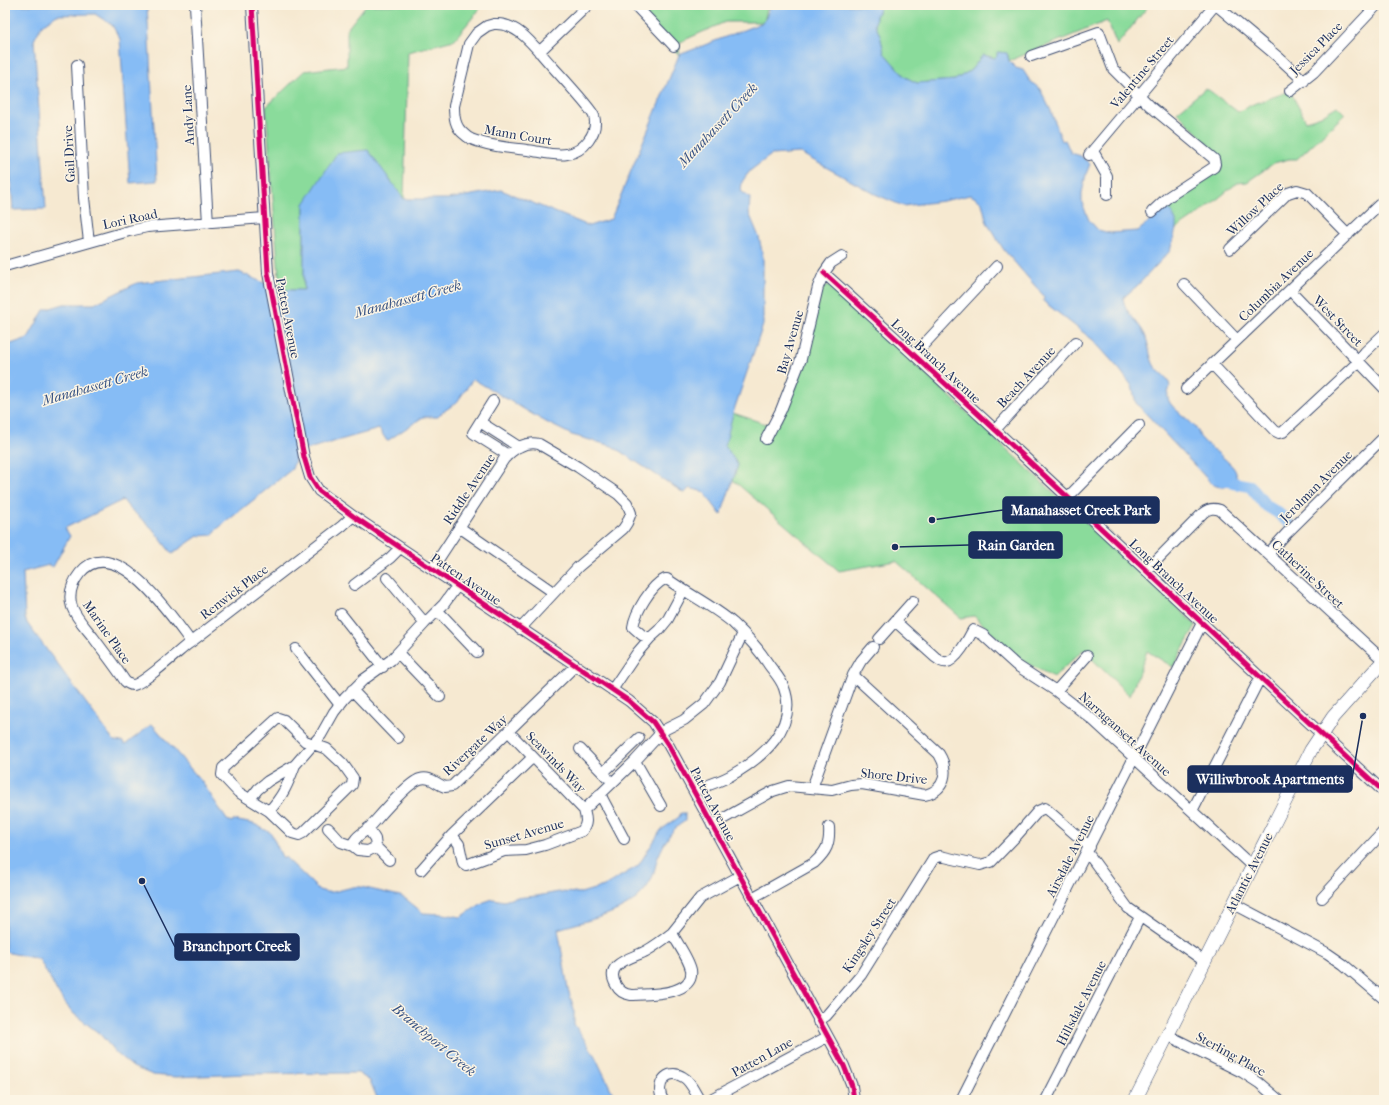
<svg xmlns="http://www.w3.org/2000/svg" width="1389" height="1105" font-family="'IM FELL French Canon',serif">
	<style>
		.green { fill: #8adb9b; stroke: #52857c }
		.water { fill: #86bcf5; stroke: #5076aa }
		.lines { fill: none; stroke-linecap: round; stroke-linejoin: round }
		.river { stroke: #86bcf5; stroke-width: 12 }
		.minor-casing { stroke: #3c4b6f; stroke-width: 12 }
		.major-casing { stroke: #3c4b6f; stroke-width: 14 }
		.minor { stroke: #fff; stroke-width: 10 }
		.major { stroke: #fff; stroke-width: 13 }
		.quiet { stroke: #8e44ad; stroke-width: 4; stroke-dasharray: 8 4; stroke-linecap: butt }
		.cycleway-casing { stroke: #fcf5e5; stroke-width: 8 }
		.cycleway { stroke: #d6006c; stroke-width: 5 }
		.labels { text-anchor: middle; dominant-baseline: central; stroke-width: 3; stroke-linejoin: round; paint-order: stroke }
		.street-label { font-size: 13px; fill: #1b2f5e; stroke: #fcf5e5 }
		.water-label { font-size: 14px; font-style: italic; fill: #365284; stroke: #fcf5e5 }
		.leader { fill: none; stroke: #1b2f5e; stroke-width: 1.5 }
		.callout-dot { fill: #1b2f5e; stroke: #fcf5e5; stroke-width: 1.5 }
		.callout { fill: #1b2f5e; stroke: #1b2f5e; stroke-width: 1.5 }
		.callout-label { font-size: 14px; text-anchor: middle; font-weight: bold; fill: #fff }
	</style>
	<rect width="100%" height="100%" fill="#fcf5e5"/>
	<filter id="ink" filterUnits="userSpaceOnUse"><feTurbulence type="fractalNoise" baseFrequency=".025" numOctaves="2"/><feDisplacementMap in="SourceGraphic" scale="8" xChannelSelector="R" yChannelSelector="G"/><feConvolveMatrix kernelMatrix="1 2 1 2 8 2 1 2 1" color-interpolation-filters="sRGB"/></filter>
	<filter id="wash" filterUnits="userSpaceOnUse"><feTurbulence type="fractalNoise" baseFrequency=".012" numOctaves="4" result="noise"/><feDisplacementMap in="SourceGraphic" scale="16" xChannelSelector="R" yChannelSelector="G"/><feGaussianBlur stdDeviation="0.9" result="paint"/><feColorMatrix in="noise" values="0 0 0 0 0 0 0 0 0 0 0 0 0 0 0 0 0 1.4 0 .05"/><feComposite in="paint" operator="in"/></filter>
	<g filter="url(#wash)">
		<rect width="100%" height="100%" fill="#f6e9d1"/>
		<path class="green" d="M 366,5 L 483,5 L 454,40 L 408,52 L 404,199 L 304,204 L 304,290 L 280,290 L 266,107 L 304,71 L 347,66 L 347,29 Z
			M 635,5 L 768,5 L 764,22 L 725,22 L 680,42 L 679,55 Z
			M 881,5 L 1149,5 L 1117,45 L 1107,21 L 1009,61 L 1008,55 L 1005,53 L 998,52 L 997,57 L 995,58 L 983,55 L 971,70 L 955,80 L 917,83 L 905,77 L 884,53 L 880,35 L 875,25 L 876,16 Z
			M 1206,88 L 1238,112 L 1251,105 L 1290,91 L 1306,121 L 1321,116 L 1337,106 L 1345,114 L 1297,159 L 1289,159 L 1274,163 L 1247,182 L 1237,183 L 1204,210 L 1176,229 L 1163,207 L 1221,170 L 1221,158 L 1177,112 Z
			M 830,285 L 1196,625 L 1173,667 L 1147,651 L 1130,696 L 1083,650 L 1054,677 L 1022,661 L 974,616 L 961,618 L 896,561 L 839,571 L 733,480 L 738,465 L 724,446 L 733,413 L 766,424 L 781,421 L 805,363 L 821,290 L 824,286 Z"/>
		<path class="water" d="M 5,5 L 147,5 L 157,181 L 130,183 L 120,39 L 112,25 L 95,14 L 57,15 L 42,25 L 34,40 L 46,209 L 13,210 L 5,103 Z
			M 771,5 L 881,5 L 876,16 L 875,25 L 880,35 L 884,53 L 905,77 L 917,83 L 955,80 L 971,70 L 983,55 L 995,58 L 997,56 L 997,52 L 1007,53 L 1009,61 L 1016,68 L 1023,70 L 1030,81 L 1040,89 L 1051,111 L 1062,141 L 1065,140 L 1071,153 L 1081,156 L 1090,164 L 1086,174 L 1082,193 L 1082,203 L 1089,220 L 1098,230 L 1110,233 L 1138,231 L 1149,222 L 1163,207 L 1171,211 L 1176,221 L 1176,229 L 1170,251 L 1138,285 L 1125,296 L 1123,299 C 1125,313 1139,322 1145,335 C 1149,345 1149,357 1155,367 C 1159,373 1167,376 1169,383 C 1172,390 1164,393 1170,403 C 1177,413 1191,420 1198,431 C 1199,434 1199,437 1202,439 C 1209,448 1234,463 1236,473 C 1238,487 1221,490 1212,484 L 1136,403 L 1132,386 L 1120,370 L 1093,340 L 1043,301 L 1044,298 L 1043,295 L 1004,250 L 987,223 L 982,203 L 976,198 L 970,195 L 943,201 L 903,206 L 875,194 L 800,153 L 771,155 L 751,170 L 746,176 L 742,182 L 741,191 L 750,198 L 749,213 L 759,237 L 763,257 L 763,325 L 733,413 L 725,446 L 738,465 L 721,515 L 704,492 L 690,488 L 684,493 L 612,446 L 572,435 L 544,421 L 473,379 L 457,402 L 443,412 L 438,417 L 423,417 L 387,441 L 379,429 L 297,452 L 292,469 L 216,530 L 213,535 L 198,536 L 172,554 L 152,528 L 129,508 L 123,500 L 65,528 L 70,536 L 53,567 L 49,565 L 23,572 L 25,618 L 27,623 L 114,741 L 123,742 L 125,745 L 152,724 L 202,782 L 227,820 L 232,822 L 233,820 L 254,824 L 271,833 L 283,859 L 285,857 L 319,890 L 326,892 L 333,892 L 353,887 L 361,887 L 400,896 L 406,899 L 423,913 L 444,914 L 461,917 L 484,902 L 493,899 L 504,901 L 514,898 L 537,896 L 559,892 L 581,893 L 604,886 L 638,866 L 661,830 L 679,817 L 681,813 L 685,813 L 685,821 C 670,830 665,842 658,857 C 655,865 655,873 651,880 C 635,913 590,919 558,929 L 568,989 L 574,1009 L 574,1024 L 594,1054 L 616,1100 L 378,1100 L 370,1081 L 358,1073 L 246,1074 L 176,1077 L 153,1075 L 133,1067 L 116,1053 L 100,1034 L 74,1014 L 61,998 L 39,959 L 5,952 L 5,346 L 28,338 L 44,310 L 64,304 L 94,304 L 137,283 L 239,272 L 280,290 L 304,290 L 304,204 L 337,153 L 368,150 L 404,199 L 448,199 L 501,190 L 589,226 L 611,219 L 679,55 L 764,22 Z"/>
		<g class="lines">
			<path class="river" d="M 1221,471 L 1233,483 L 1250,486 L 1265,505 L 1278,513 L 1288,522"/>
		</g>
	</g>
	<g filter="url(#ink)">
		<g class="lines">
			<g class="minor-casing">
				<path id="minor" d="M 195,5 L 208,223
					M 252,5 L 268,273 L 304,457 L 310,477 L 319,491 L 353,516 L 629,701 L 653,722 L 669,746 L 844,1066 L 852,1086 L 854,1100
					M 635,5 L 674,46
					M 1216,5 L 1278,57 L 1304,81
					M 494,24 C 519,22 535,48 551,65 C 558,73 591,108 594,116 C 599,133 583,152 567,154 C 557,156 545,153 534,151 C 514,148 490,147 471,139 C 469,138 466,136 464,134 C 455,127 454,117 454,106 L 469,44 L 477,33 L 487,26 Z
					M 539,52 L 588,5
					M 1031,56 L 1099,32 L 1113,69 L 1150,106 L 1214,159 L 1215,164 L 1214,167 L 1168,197 L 1152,212
					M 77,65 L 84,198 L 89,242
					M 1290,91 L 1314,72 L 1377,5
					M 1093,151 L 1107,176 L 1107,195
					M 1089,155 L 1215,5
					M 1230,249 L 1288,193 L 1297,190 L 1307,193 L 1348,235
					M 5,266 L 129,231 L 147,227 L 264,218
					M 824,273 C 1013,443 1197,620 1384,792
					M 1184,284 L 1237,340
					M 1290,290 L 1384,388
					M 914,355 L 997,266
					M 1212,364 L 1275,431 L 1279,433 L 1283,432 L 1354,366 L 1365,352 L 1384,334
					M 1186,389 L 1384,200
					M 493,401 L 473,433 L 508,455
					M 480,422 L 519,447
					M 995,430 L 1076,342
					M 766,439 L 781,410 L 801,359 L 818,287 L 824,273 L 831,263 L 842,256
					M 1068,497 L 1139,425
					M 459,527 L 553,592
					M 1268,554 L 1286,534 L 1384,437
					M 432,569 L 504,459 C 513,449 525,441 539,444 L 578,467 L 618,494 L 627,503 L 631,513 L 627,523 L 623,529 L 578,567 L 520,629
					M 1147,570 L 1203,513 C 1209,508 1214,508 1220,510 L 1383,660
					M 387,578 L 425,623
					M 354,585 L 390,558 L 400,548
					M 438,611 L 477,652
					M 341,614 L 383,667
					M 895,621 L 935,657 C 939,660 942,663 947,662 C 956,661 969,638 973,630 L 983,635 L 1016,665 L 1056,691 L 1093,720 L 1253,867
					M 650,638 L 642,635 L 633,627 C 635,613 651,585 665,579 L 667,579 C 688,594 713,606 733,623 C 747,636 759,649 769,665 C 774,672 781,679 784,688 C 799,727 761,759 730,776 C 719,782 706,786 694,790
					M 879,639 L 913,601
					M 191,642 C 172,617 115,531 80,573 C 72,583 68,595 72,607 C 76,618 86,628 93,637 C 104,652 115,666 125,681 C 127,683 130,685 133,685 C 143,684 179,651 188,644 L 191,642 L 342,526 L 353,516
					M 296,649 L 340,705
					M 398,653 L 440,697
					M 352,690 L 398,738
					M 612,690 L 637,653 L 650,638 L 659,630 L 668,619 L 683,591
					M 1056,691 L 1087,656
					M 278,718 L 284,720 L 305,741 L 327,749 L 343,764 L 353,778 L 352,785 L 303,833 L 299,835 L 292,833 L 269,811 L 238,792 L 222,775 L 223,768 Z
					M 509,732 L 584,810
					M 580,749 L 607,777
					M 635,761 L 661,806
					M 603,773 L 639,738
					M 812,788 L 853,675 L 861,661 L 873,647
					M 600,794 L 624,839
					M 250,799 L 258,789 L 268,781 L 295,765 L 321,735 L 334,712 L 345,698 L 363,680 L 391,660 L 425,623 L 444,604 L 457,586
					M 269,811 C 283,796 288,784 295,765
					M 1192,811 L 1260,678
					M 712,825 L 773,791 L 789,786 L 832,790 L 851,785 L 862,784 L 925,795 C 946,790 949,770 939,754 L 853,675
					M 328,828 L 341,842 L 353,846 L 358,850 L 368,851 L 376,847 L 375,839 L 368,828
					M 452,835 L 459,844 L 463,863 L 466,865 L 504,851 L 526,850 L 545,845 L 582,831 C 588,823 586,818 584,810 L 635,761 L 660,734 L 666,729 L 684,720 L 704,704 L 720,682 L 743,633
					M 353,846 C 353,844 354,841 355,840 C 358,835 364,832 369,828 C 379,817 407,783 420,779 C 431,776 436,784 445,787 L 452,786 L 575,666
					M 376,847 L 389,860
					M 1087,852 L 1128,908 L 1204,961
					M 421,870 L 452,835 L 533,757
					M 752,898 L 814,863 C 827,851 830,844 829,827
					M 1322,898 L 1384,831
					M 1234,904 L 1327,953 L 1343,964 L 1384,999
					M 672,933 C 677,943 689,959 691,970 C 695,996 647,994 631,995 C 624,994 619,991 616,985 C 603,963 633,958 646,951 C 655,946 663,940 672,933 Z
					M 672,933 L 700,898 L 740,876
					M 818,1021 L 826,1016 L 861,975 L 934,858 L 940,856 L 980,865 L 991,862 L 1018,834 L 1038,811 L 1045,808 L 1090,847
					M 1167,1035 L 1242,1072 L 1259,1083 L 1279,1100
					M 663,1100 C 654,1085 667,1067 683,1077 C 691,1081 695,1093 700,1100
					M 709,1100 L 827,1037
					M 961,1100 L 1202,623
					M 1046,1100 L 1140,917"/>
			</g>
			<g class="major-casing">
				<path id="major" d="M 1135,1100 L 1311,750 L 1333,717 L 1384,660"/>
			</g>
			<use href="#minor" class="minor"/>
			<use href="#major" class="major"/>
			<path class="quiet" d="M 1383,660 L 1384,661"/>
			<g class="cycleway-casing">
				<path id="cycleway" d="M 252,5 L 268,273 L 304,457 L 310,477 L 319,491 L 353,516 L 629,701 L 653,722 L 669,746 L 844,1066 L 852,1086 L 854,1100
					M 824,273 C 1013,443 1197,620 1384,792"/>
			</g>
			<use href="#cycleway" class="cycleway"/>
		</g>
	</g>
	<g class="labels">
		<g class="street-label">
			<text transform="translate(1316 48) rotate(-45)">Jessica Place</text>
			<text transform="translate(1142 72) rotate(-50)">Valentine Street</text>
			<text transform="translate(188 115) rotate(-93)">Andy Lane</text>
			<text transform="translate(518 135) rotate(10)">Mann Court</text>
			<text transform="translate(69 154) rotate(-93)">Gail Drive</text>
			<text transform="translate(1255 209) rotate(-43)">Willow Place</text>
			<text transform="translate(130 219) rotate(-12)">Lori Road</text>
			<text transform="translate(1276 285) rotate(-44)">Columbia Avenue</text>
			<text transform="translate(288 318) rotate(79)">Patten Avenue</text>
			<text transform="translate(1338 321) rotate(46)">West Street</text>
			<text transform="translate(790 342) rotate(-74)">Bay Avenue</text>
			<text transform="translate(936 361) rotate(43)">Long Branch Avenue</text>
			<text transform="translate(1026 377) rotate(-47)">Beach Avenue</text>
			<text transform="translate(1316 486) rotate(-45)">Jerolman Avenue</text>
			<text transform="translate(469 489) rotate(-56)">Riddle Avenue</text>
			<text transform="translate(1308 574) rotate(43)">Catherine Street</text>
			<text transform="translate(466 579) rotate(34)">Patten Avenue</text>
			<text transform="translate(1174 581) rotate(43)">Long Branch Avenue</text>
			<text transform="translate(234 592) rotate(-37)">Renwick Place</text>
			<text transform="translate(107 632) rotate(55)">Marine Place</text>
			<text transform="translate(1125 734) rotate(42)">Narragansett Avenue</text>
			<text transform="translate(475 745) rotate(-43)">Rivergate Way</text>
			<text transform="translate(556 762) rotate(46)">Seawinds Way</text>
			<text transform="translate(894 776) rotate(6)">Shore Drive</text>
			<text transform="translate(713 804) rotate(62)">Patten Avenue</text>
			<text transform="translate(524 834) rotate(-16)">Sunset Avenue</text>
			<text transform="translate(1070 856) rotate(-63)">Airsdale Avenue</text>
			<text transform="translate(1249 873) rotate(-63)">Atlantic Avenue</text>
			<text transform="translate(869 935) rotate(-57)">Kingsley Street</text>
			<text transform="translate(1081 1003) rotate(-63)">Hillsdale Avenue</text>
			<text transform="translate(1231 1054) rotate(29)">Sterling Place</text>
			<text transform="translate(762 1057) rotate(-29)">Patten Lane</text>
		</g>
		<g class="water-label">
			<text transform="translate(718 125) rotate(-47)">Manahassett Creek</text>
			<text transform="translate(408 299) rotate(-15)">Manahassett Creek</text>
			<text transform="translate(95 386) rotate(-16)">Manahassett Creek</text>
			<text transform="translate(434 1040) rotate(40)">Branchport Creek</text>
		</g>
	</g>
	<path class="leader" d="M932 520L1003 510M895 547L969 545M1363 716L1352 779M142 881L175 947"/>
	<g class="callout-dot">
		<circle cx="932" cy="520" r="4"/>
		<circle cx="895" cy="547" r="4"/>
		<circle cx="1363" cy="716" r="4"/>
		<circle cx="142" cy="881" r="4"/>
	</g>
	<g class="callout">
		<rect x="1003" y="497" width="156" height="26" rx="4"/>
		<rect x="969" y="532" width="93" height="26" rx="4"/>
		<rect x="1188" y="766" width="164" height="26" rx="4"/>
		<rect x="175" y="934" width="124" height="26" rx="4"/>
	</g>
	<g class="callout-label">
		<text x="1081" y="515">Manahasset Creek Park</text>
		<text x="1016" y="550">Rain Garden</text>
		<text x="1270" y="784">Williwbrook Apartments</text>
		<text x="237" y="951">Branchport Creek</text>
	</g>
	<rect width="1389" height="1105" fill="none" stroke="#fcf5e5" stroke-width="20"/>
</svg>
